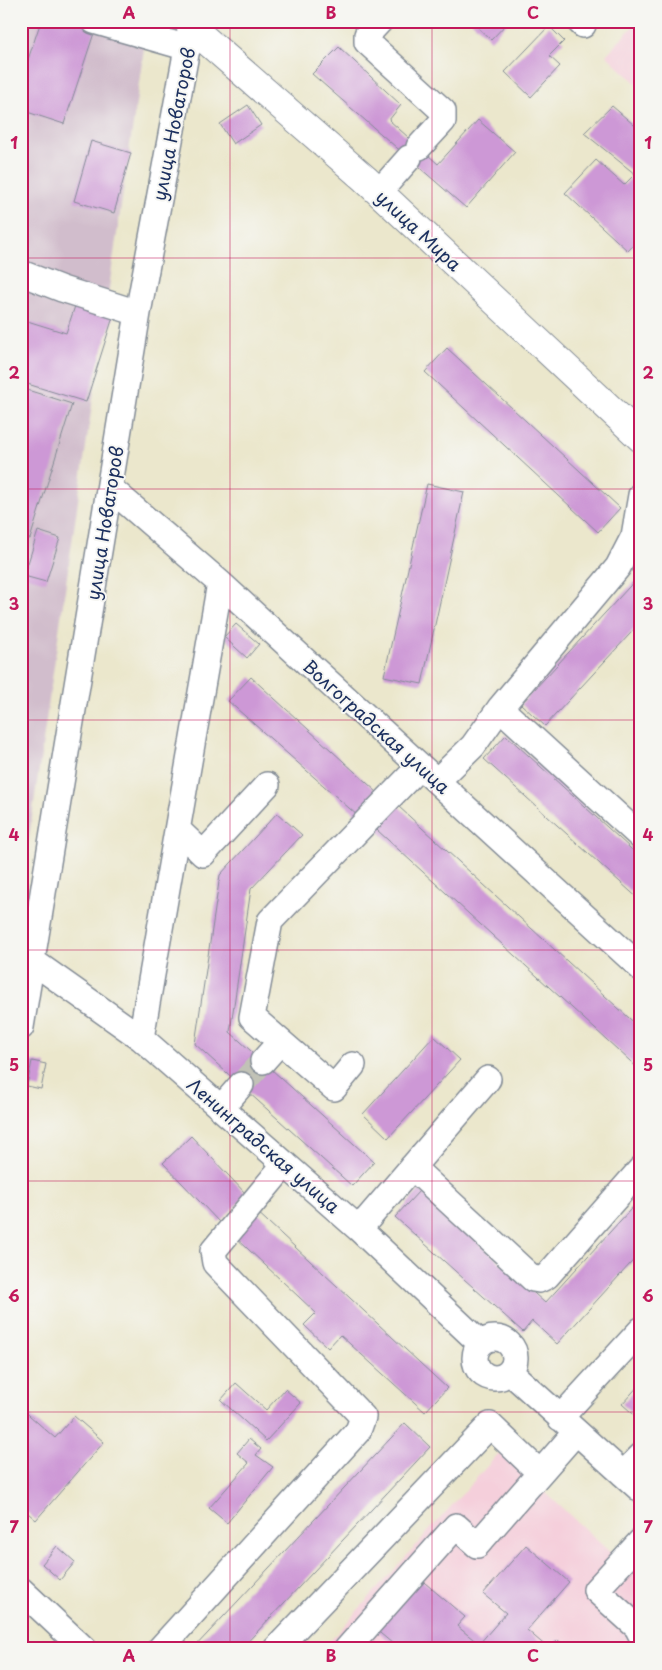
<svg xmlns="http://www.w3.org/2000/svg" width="662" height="1670" font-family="'Playpen Sans',sans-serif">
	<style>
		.built { fill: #f5cfdb }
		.industrial { fill: #d1bdcc }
		.building { fill: #cd98d6 }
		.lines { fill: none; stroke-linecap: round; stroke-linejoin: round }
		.minor-tunnel { stroke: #c1c2b6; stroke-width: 25; stroke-dasharray: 25 12; stroke-linecap: butt }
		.minor-casing { stroke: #838b95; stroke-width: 28 }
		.major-casing { stroke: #838b95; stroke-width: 30 }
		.minor { stroke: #fff; stroke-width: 25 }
		.major { stroke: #fff; stroke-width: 28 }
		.grid { fill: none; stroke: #c2185b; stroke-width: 1; stroke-opacity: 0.55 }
		.labels { text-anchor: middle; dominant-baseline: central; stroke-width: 4; stroke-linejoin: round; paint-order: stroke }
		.street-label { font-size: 18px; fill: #1b2f5e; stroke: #f6f6f2 }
		.neatline { fill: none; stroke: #c2185b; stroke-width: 2 }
		.grid-label { font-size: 16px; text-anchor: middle; font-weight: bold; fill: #c2185b }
	</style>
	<rect width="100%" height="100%" fill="#f6f6f2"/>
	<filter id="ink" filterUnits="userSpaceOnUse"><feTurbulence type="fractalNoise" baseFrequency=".02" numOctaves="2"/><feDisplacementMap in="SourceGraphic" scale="10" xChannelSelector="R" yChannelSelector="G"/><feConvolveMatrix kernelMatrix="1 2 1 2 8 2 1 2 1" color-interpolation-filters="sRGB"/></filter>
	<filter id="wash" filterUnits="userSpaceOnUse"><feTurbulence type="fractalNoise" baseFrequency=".0096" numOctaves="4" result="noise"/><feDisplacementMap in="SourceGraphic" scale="20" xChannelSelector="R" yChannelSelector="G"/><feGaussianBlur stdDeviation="1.12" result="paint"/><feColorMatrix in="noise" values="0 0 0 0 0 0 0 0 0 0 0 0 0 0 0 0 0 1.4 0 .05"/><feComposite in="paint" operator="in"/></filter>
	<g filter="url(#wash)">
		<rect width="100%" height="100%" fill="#ebe7cc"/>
		<path class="built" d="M 638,21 L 641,21 L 641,88 L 606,55 Z
			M 499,1453 L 533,1481 L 641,1581 L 641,1649 L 323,1649 Z"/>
		<path class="industrial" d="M 21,21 L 148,21 L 21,892 Z"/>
		<g id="blocks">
			<path class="building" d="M 41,21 L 77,21 L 96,27 L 64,124 L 21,110 L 21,80 Z
				M 471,21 L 509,21 L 491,40 Z
				M 549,26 L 564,41 L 549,56 L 560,66 L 531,97 L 505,72 Z
				M 339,47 L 401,105 L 389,120 L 438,164 L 478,120 L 515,152 L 466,208 L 312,74 Z
				M 248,105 L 261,125 L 233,144 L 220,124 Z
				M 612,106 L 641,131 L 641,187 L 635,195 L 641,201 L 641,237 L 628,251 L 565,193 L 596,160 L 624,185 L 635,174 L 584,133 Z
				M 91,141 L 131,153 L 114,213 L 74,201 Z
				M 75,306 L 113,317 L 86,402 L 21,382 L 21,319 L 66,333 Z
				M 447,348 L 620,508 L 598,532 L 425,372 Z
				M 21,388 L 72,404 L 30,539 L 21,537 Z
				M 427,484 L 464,492 L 422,684 L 384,676 Z
				M 38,531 L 60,538 L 46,582 L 24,576 Z
				M 641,574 L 641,622 L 545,726 L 521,704 Z
				M 236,624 L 259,644 L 247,658 L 224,637 Z
				M 251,677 L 378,793 L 358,816 L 228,701 Z
				M 506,735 L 641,858 L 641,901 L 484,759 Z
				M 398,806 L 641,1029 L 641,1071 L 377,830 Z
				M 277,813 L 302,835 L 251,889 L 230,1032 L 374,1162 L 352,1186 L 195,1044 L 220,875 Z
				M 434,1036 L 460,1060 L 388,1138 L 363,1114 Z
				M 32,1061 L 46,1064 L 41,1089 L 27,1086 Z
				M 191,1136 L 247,1195 L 219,1222 L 163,1163 Z
				M 420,1190 L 545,1303 L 641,1198 L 641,1252 L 557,1344 L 532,1321 L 523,1332 L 395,1217 Z
				M 254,1209 L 447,1388 L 425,1412 L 340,1335 L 328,1348 L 304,1325 L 316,1313 L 231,1233 Z
				M 236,1383 L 266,1410 L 285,1389 L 301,1403 L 266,1441 L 221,1400 Z
				M 641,1383 L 641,1421 L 622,1404 Z
				M 21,1408 L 55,1438 L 74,1416 L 104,1442 L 36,1520 L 21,1507 Z
				M 405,1423 L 430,1447 L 241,1649 L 193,1649 Z
				M 249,1439 L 261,1449 L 256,1455 L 273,1467 L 227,1523 L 209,1508 L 249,1463 L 237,1453 Z
				M 526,1545 L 569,1582 L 527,1630 L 549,1649 L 399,1649 L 374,1628 L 418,1577 L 465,1617 L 457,1626 L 479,1644 L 506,1613 L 483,1594 Z
				M 57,1546 L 75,1562 L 60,1580 L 42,1564 Z
				M 558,1640 L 568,1649 L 549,1649 Z"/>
		</g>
	</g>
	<g filter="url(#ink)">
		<use href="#blocks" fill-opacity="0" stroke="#838b95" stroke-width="1"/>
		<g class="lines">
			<path class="minor-tunnel" d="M 241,1085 L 263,1061"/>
			<g class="minor-casing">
				<path id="minor" d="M 94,21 L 188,48
					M 380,21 L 367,35 L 367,42 L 443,111 L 443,121 L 419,147
					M 579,21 L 583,25
					M 379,192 L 409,158
					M 21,273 L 62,289 L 138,313
					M 110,488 L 220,583 L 641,968
					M 500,708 L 641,837
					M 437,781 L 473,746 L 500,708 L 618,567 L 634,536 L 641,495
					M 178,830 L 203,854 L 267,785
					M 21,953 L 141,1038 L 359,1229 L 481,1344
					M 21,1027 L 138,313 L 191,27
					M 141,1038 L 220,583
					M 263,1061 L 280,1042
					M 353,1065 L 334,1088 L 252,1017 L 270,921 L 420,766
					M 221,1108 L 241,1085
					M 412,1167 L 533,1279 L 539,1280 L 547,1276 L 641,1169
					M 359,1229 L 488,1079
					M475 1358a20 20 0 1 1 40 0a20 20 0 1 1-40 0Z
					M 510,1372 L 641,1490
					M 560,1418 L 641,1330
					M 623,1474 L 641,1456
					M 641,1541 L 596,1590 L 637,1627 L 641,1635
					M 21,1590 L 84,1649
					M 160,1649 L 358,1431 L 363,1417 L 215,1263 L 213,1251 L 285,1164
					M 276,1649 L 490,1425 L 540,1473
					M 347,1649 L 456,1526 L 477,1545 L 576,1432"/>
			</g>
			<g class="major-casing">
				<path id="major" d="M 193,21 L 191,27 L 365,179 L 641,438"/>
			</g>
			<use href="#minor" class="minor"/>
			<use href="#major" class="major"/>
		</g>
	</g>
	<path class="grid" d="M 230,21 L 230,1649M 432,21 L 432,1649M 21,258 L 641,258M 21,489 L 641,489M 21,720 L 641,720M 21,950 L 641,950M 21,1181 L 641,1181M 21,1412 L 641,1412"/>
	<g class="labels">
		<g class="street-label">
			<text transform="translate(173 124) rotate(-79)">улица Новаторов</text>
			<text transform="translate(419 230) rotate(43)">улица Мира</text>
			<text transform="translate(104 523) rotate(-81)">улица Новаторов</text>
			<text transform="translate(377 726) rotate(42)">Волгоградская улица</text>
			<text transform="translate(264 1145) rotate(41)">Ленинградская улица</text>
		</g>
	</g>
	<rect width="662" height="1670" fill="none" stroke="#f6f6f2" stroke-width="55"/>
	<rect x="28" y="28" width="606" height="1614" class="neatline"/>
	<g class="grid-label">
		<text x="129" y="19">A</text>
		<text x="331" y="19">B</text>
		<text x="533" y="19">C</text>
		<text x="14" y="149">1</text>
		<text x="648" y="149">1</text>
		<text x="14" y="379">2</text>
		<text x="648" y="379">2</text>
		<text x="14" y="610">3</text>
		<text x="648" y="610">3</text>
		<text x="14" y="841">4</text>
		<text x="648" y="841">4</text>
		<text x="14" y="1071">5</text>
		<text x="648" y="1071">5</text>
		<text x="14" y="1302">6</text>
		<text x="648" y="1302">6</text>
		<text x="14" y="1533">7</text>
		<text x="648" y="1533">7</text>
		<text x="129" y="1662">A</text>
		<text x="331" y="1662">B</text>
		<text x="533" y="1662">C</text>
	</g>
</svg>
